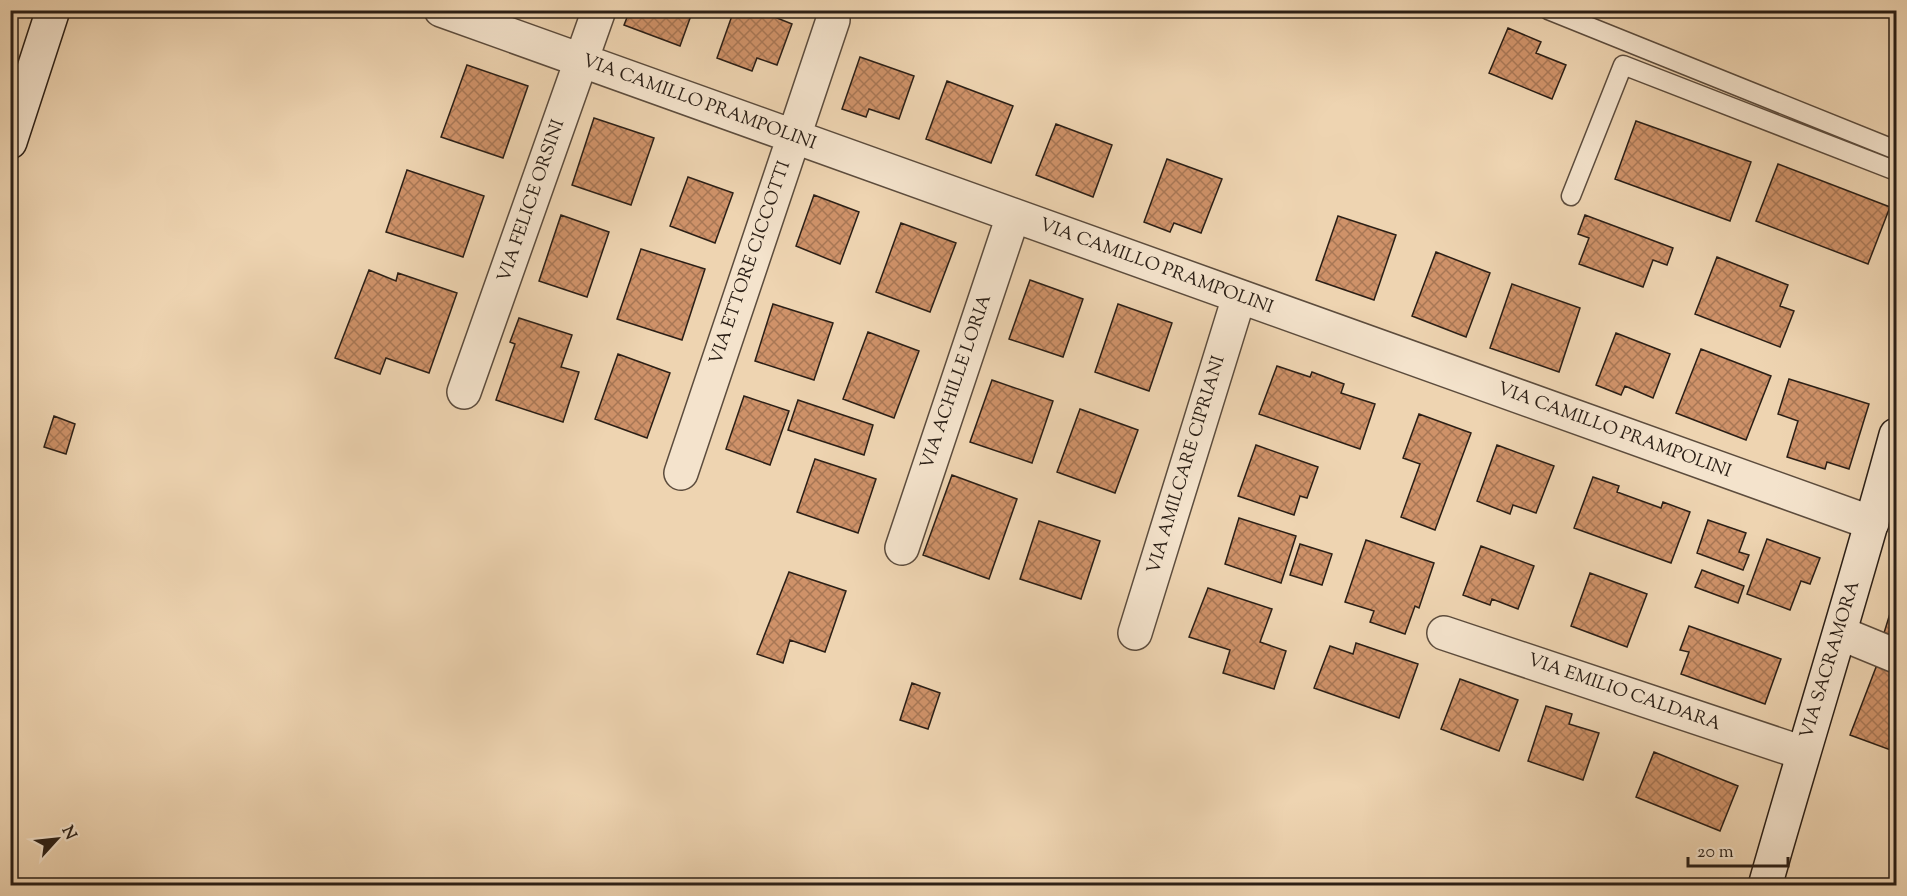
<svg xmlns="http://www.w3.org/2000/svg" width="1907" height="896" font-family="'Sorts Mill Goudy',serif">
	<style>
		.building { fill: url(#building-cross-hatch); stroke: #2b1f16; stroke-width: 1.5 }
		.lines { fill: none; stroke-linecap: round; stroke-linejoin: round }
		.lane-casing { stroke: #5c4c3d; stroke-width: 21 }
		.street-casing { stroke: #5c4c3d; stroke-width: 36 }
		.secondary-casing { stroke: #2b1f16; stroke-width: 36 }
		.lane { stroke: #f4e3cc; stroke-width: 18 }
		.street { stroke: #f4e3cc; stroke-width: 33 }
		.secondary { stroke: #f4e3cc; stroke-width: 33 }
		.labels { text-anchor: middle; dominant-baseline: central; stroke-width: 5; stroke-linejoin: round; paint-order: stroke }
		.street-label { font-size: 18px; fill: #2b1f16; stroke: #f4e3cc }
	</style>
	<defs>
		<pattern id="building-cross-hatch" width="8" height="8" patternUnits="userSpaceOnUse" patternTransform="scale(1.5)"><rect width="8" height="8" fill="#cf9269"/><path d="M0 0l8 8M0 8l8-8" fill="none" stroke="#a87755"/></pattern>
	</defs>
	<rect width="100%" height="100%" fill="#eed4b1"/>
	<filter id="stains"><feTurbulence type="fractalNoise" baseFrequency=".00333" numOctaves="4"/><feColorMatrix values="0 0 0 0 .2 0 0 0 0 .09 0 0 0 0 .02 0 0 0 .5 -.17"/></filter>
	<radialGradient id="worn" r=".72"><stop offset=".6" stop-color="#630" stop-opacity="0"/><stop offset="1" stop-color="#630" stop-opacity=".3"/></radialGradient>
	<path class="building" d="M 630,10 L 693,10 L 680,46 L 624,25 Z
		M 734,10 L 757,10 L 792,24 L 777,65 L 757,58 L 752,71 L 717,58 Z
		M 1508,28 L 1541,42 L 1536,53 L 1566,65 L 1552,99 L 1489,73 Z
		M 860,57 L 914,76 L 899,119 L 869,109 L 866,117 L 842,109 Z
		M 467,65 L 528,86 L 503,158 L 441,137 Z
		M 947,81 L 1013,106 L 991,163 L 926,139 Z
		M 594,118 L 654,138 L 631,205 L 572,185 Z
		M 1636,121 L 1751,162 L 1730,221 L 1615,179 Z
		M 1056,124 L 1112,145 L 1093,197 L 1036,175 Z
		M 1167,159 L 1222,179 L 1201,233 L 1174,223 L 1170,232 L 1144,222 Z
		M 1778,164 L 1890,207 L 1868,264 L 1756,221 Z
		M 407,170 L 484,196 L 463,257 L 386,232 Z
		M 688,177 L 733,193 L 715,243 L 670,226 Z
		M 814,195 L 859,212 L 840,264 L 796,246 Z
		M 561,215 L 609,232 L 587,297 L 539,281 Z
		M 1585,215 L 1673,248 L 1667,265 L 1653,260 L 1643,287 L 1579,264 L 1589,238 L 1578,234 Z
		M 1338,216 L 1396,235 L 1374,300 L 1316,280 Z
		M 901,223 L 956,243 L 930,312 L 876,292 Z
		M 641,249 L 705,269 L 682,340 L 617,319 Z
		M 1436,252 L 1490,273 L 1466,337 L 1412,316 Z
		M 1717,257 L 1788,285 L 1780,306 L 1794,311 L 1780,347 L 1695,314 Z
		M 369,270 L 396,281 L 398,273 L 457,293 L 429,373 L 386,358 L 380,374 L 335,358 Z
		M 1030,280 L 1083,299 L 1063,357 L 1009,339 Z
		M 1512,284 L 1580,308 L 1559,372 L 1490,348 Z
		M 773,304 L 833,323 L 814,380 L 755,361 Z
		M 1118,304 L 1172,323 L 1149,391 L 1095,372 Z
		M 519,318 L 572,335 L 561,367 L 579,372 L 563,422 L 496,400 L 515,344 L 510,342 Z
		M 868,332 L 919,351 L 894,418 L 843,399 Z
		M 1616,333 L 1670,354 L 1653,398 L 1625,386 L 1621,395 L 1596,385 Z
		M 1701,349 L 1771,376 L 1746,440 L 1676,413 Z
		M 618,354 L 670,373 L 647,438 L 595,419 Z
		M 1277,366 L 1310,377 L 1312,372 L 1344,384 L 1341,393 L 1375,404 L 1360,449 L 1259,414 Z
		M 1789,379 L 1869,404 L 1849,469 L 1827,462 L 1825,469 L 1787,457 L 1798,421 L 1778,414 Z
		M 992,380 L 1053,401 L 1032,463 L 970,442 Z
		M 744,396 L 789,411 L 770,465 L 726,449 Z
		M 798,400 L 873,425 L 864,455 L 788,430 Z
		M 1080,409 L 1138,430 L 1115,493 L 1057,472 Z
		M 1419,414 L 1471,433 L 1435,530 L 1401,517 L 1420,464 L 1403,458 Z
		M 54,416 L 75,424 L 66,454 L 44,447 Z
		M 1256,445 L 1318,467 L 1307,498 L 1300,496 L 1294,515 L 1238,496 Z
		M 1497,445 L 1554,466 L 1536,513 L 1513,505 L 1510,514 L 1477,501 Z
		M 815,459 L 876,479 L 858,533 L 797,512 Z
		M 952,475 L 1017,499 L 989,579 L 923,555 Z
		M 1593,477 L 1619,486 L 1617,492 L 1661,508 L 1663,502 L 1690,512 L 1671,563 L 1574,528 Z
		M 1239,518 L 1296,536 L 1281,583 L 1225,564 Z
		M 1708,520 L 1746,533 L 1739,552 L 1749,555 L 1743,570 L 1697,553 Z
		M 1039,521 L 1100,541 L 1081,599 L 1020,579 Z
		M 1767,539 L 1820,558 L 1810,584 L 1801,581 L 1790,610 L 1747,594 Z
		M 1366,540 L 1434,563 L 1419,608 L 1415,606 L 1405,634 L 1370,622 L 1374,611 L 1345,602 Z
		M 1300,544 L 1332,554 L 1322,585 L 1290,575 Z
		M 1481,546 L 1534,566 L 1518,609 L 1492,599 L 1490,605 L 1463,595 Z
		M 1702,570 L 1744,586 L 1738,603 L 1695,587 Z
		M 789,572 L 846,591 L 825,652 L 790,640 L 783,663 L 757,654 Z
		M 1590,573 L 1647,594 L 1627,647 L 1571,626 Z
		M 1208,588 L 1272,609 L 1260,642 L 1286,651 L 1274,689 L 1223,673 L 1230,650 L 1189,637 Z
		M 1896,594 L 1896,636 L 1884,633 Z
		M 1689,626 L 1781,659 L 1765,704 L 1681,674 L 1689,652 L 1680,650 Z
		M 1356,643 L 1418,664 L 1399,718 L 1314,688 L 1330,646 L 1353,654 Z
		M 1878,662 L 1896,669 L 1896,752 L 1850,735 Z
		M 1460,679 L 1518,700 L 1499,751 L 1441,729 Z
		M 912,683 L 940,693 L 928,729 L 900,720 Z
		M 1546,706 L 1572,714 L 1569,724 L 1599,733 L 1583,780 L 1528,761 Z
		M 1654,752 L 1738,786 L 1720,831 L 1636,797 Z"/>
	<g class="lines">
		<g class="lane-casing">
			<path id="lane" d="M 1548,10 L 1896,150
				M 1571,196 L 1623,65 L 1896,171"/>
		</g>
		<g class="street-casing">
			<path id="street" d="M 441,10 L 1872,523
				M 464,392 L 599,10
				M 681,473 L 833,20
				M 902,548 L 1013,216
				M 1135,633 L 1239,297
				M 1444,633 L 1803,753
				M 1840,633 L 1896,656"/>
		</g>
		<g class="secondary-casing">
			<path id="secondary" d="M 10,142 L 53,10
				M 1765,886 C 1808,735 1855,586 1896,435"/>
		</g>
		<use href="#lane" class="lane"/>
		<use href="#street" class="street"/>
		<use href="#secondary" class="secondary"/>
	</g>
	<g class="labels">
		<g class="street-label">
			<text transform="translate(699 103) rotate(20)">VIA CAMILLO PRAMPOLINI</text>
			<text transform="translate(532 201) rotate(-71)">VIA FELICE ORSINI</text>
			<text transform="translate(751 263) rotate(-71)">VIA ETTORE CICCOTTI</text>
			<text transform="translate(1156 267) rotate(20)">VIA CAMILLO PRAMPOLINI</text>
			<text transform="translate(957 382) rotate(-71)">VIA ACHILLE LORIA</text>
			<text transform="translate(1614 431) rotate(20)">VIA CAMILLO PRAMPOLINI</text>
			<text transform="translate(1187 465) rotate(-73)">VIA AMILCARE CIPRIANI</text>
			<text transform="translate(1831 660) rotate(-73)">VIA SACRAMORA</text>
			<text transform="translate(1624 693) rotate(19)">VIA EMILIO CALDARA</text>
		</g>
	</g>
	<rect width="1907" height="896" fill="none" stroke="#eed4b1" stroke-width="36"/>
	<rect x="12" y="12" width="1883" height="872" fill="none" stroke="#2b1f16" stroke-width="3"/>
	<rect x="18" y="18" width="1871" height="860" fill="none" stroke="#2b1f16" stroke-width="1.5"/>
	<g transform="translate(57 839) rotate(63)" stroke="#f4e3cc" stroke-width="4.5" paint-order="stroke">
	<path d="M0-4.5L10 22L0 15L-10 22Z" fill="#2b1f16"/>
	<text y="-9" font-size="16" font-weight="bold" text-anchor="middle" fill="#2b1f16">N</text>
	</g>
	<path d="M1688 857v9h100v-9" fill="none" stroke="#2b1f16" stroke-width="3"/>
	<text x="1697" y="857" font-size="18" fill="#2b1f16" stroke="#f4e3cc" stroke-width="4.5" paint-order="stroke">20 m</text>
	<rect width="100%" height="100%" filter="url(#stains)"/>
	<rect width="100%" height="100%" fill="url(#worn)"/>
</svg>
